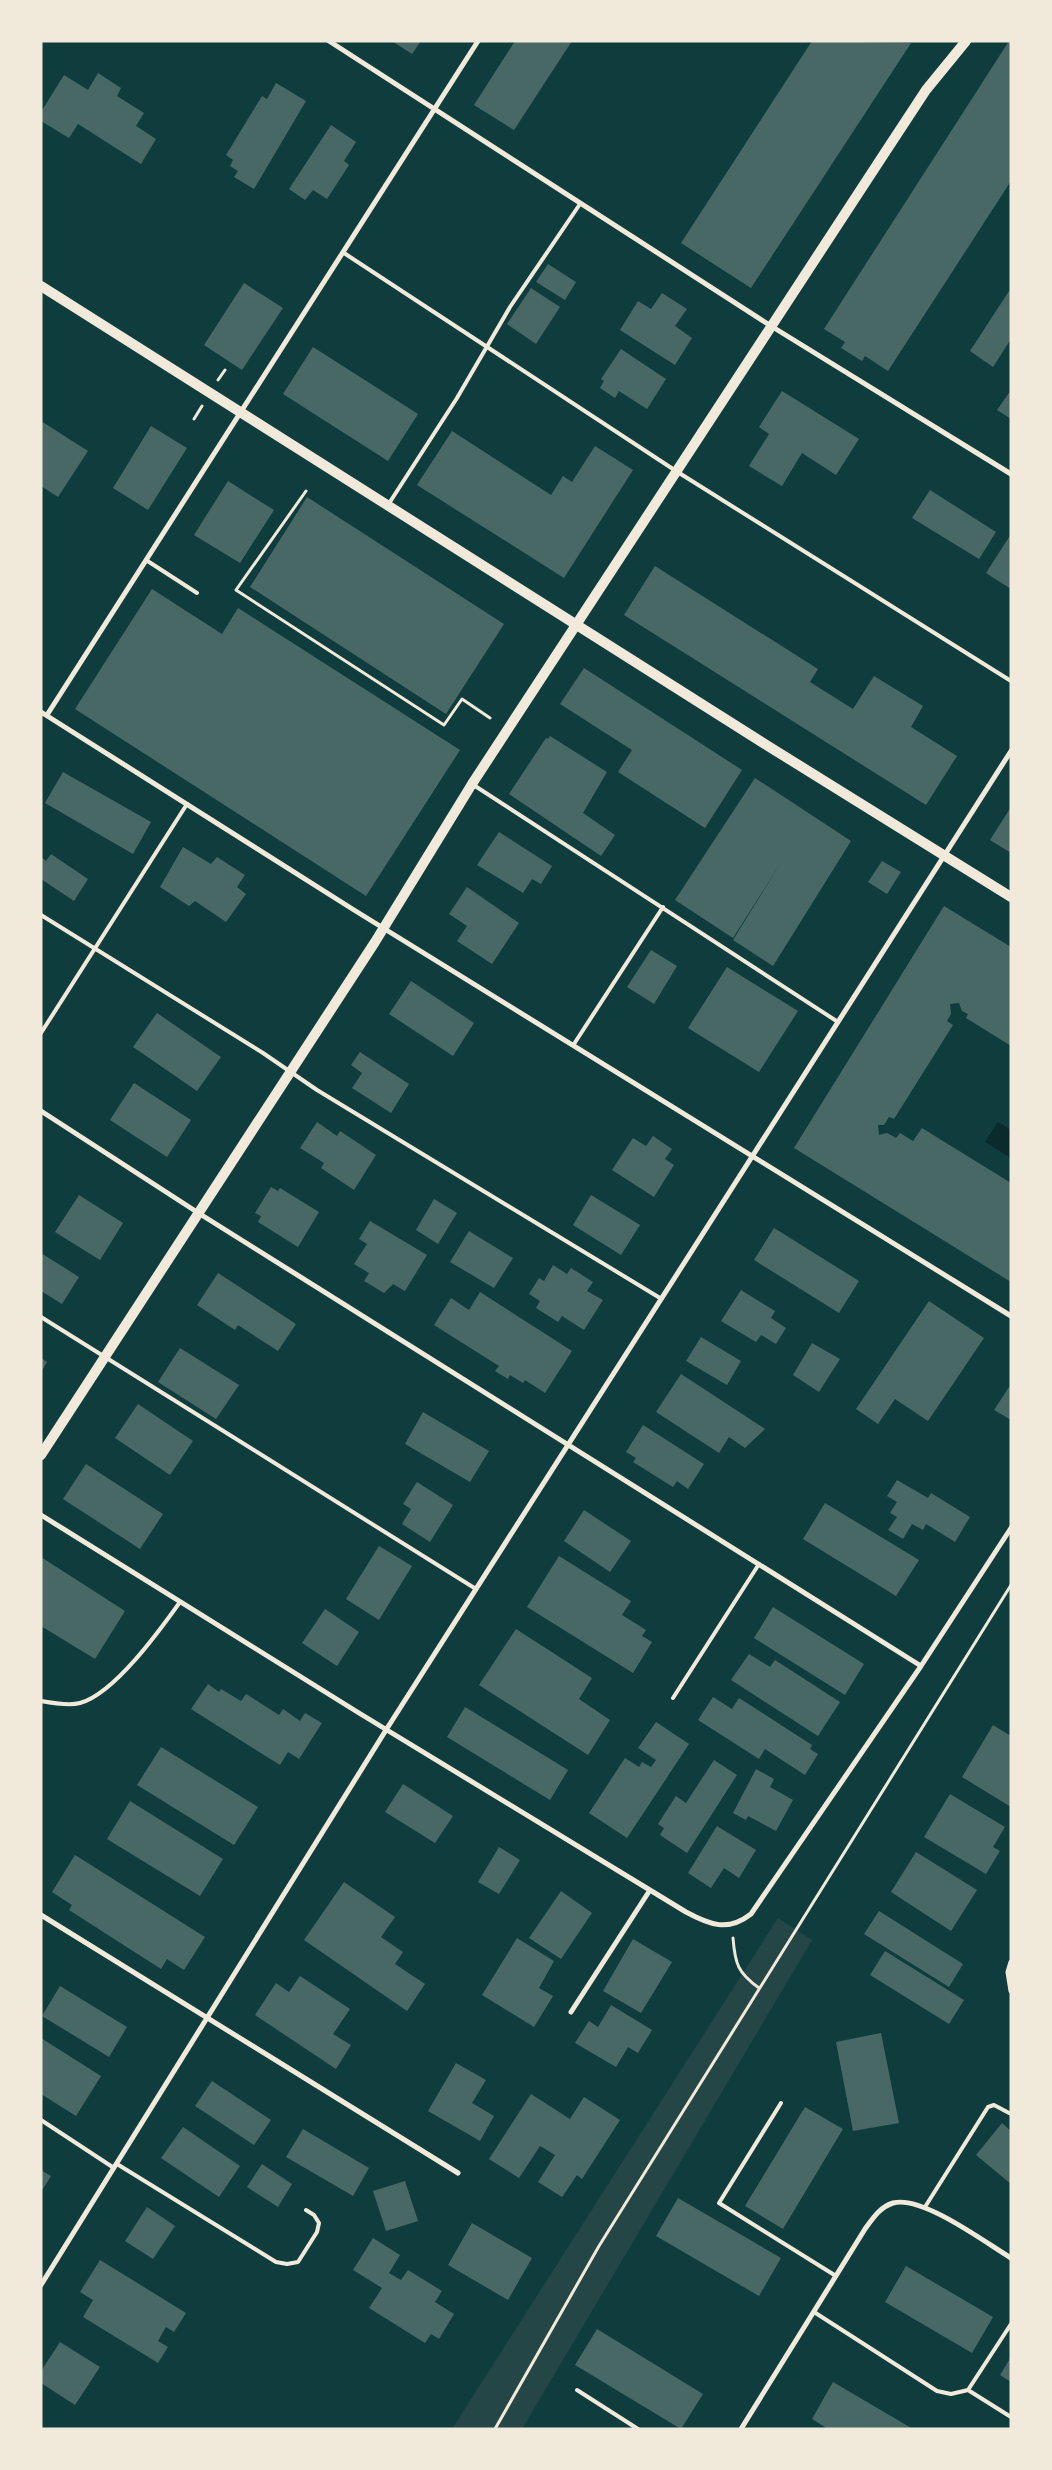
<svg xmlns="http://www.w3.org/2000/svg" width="1052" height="2470" font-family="Barlow,sans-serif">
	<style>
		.green { fill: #244646 }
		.water { fill: #0a2a2b }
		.building { fill: #486865 }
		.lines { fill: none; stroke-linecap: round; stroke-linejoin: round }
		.path { stroke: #f1e9da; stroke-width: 3 }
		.service { stroke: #f1e9da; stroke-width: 4 }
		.minor { stroke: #f1e9da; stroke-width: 5 }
		.secondary { stroke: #f1e9da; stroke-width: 10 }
	</style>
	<rect width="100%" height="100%" fill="#0f3d3e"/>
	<path class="green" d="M 778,1918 L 812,1940 L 522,2429 L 452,2429 Z"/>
	<path class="water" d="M 998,1122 L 1011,1130 L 1011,1158 L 985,1142 Z"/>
	<path class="building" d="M 392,41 L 421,41 L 412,54 Z
		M 515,41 L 572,41 L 514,130 L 474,105 Z
		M 812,41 L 911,43 L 751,288 L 681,243 Z
		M 1009,41 L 1011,41 L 1011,181 L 888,371 L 865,356 L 862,361 L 841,348 L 845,342 L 824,329 Z
		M 98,73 L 121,88 L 117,96 L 144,113 L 136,126 L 156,139 L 141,164 L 78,124 L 69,138 L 41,121 L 41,112 L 64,75 L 88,90 Z
		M 276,83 L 306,101 L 254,189 L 234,177 L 238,171 L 230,166 L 233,160 L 226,155 L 262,96 L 267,99 Z
		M 331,125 L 356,142 L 344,161 L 349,165 L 327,199 L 313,190 L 305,200 L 289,189 Z
		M 548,264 L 576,282 L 565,300 L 536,282 Z
		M 244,283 L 283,308 L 242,370 L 204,345 Z
		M 531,288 L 560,307 L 536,344 L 507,324 Z
		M 1011,288 L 1011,339 L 993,367 L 970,351 Z
		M 662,293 L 687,309 L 675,326 L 692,338 L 675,365 L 620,330 L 638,301 L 651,309 Z
		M 313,347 L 418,414 L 388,461 L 283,394 Z
		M 621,349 L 666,379 L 647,409 L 619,391 L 615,398 L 600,388 L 604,381 L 601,379 Z
		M 1011,390 L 1011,419 L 997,410 Z
		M 782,391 L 859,439 L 836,475 L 802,453 L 782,486 L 749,466 L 769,434 L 759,427 Z
		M 41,421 L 88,451 L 58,497 L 41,486 Z
		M 151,426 L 187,448 L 148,510 L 113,488 Z
		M 452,431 L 551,495 L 563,476 L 572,482 L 595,446 L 633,470 L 564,578 L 417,485 Z
		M 228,481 L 274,510 L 240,563 L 194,535 Z
		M 930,490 L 996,532 L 979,559 L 912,518 Z
		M 307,497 L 504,624 L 446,714 L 250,587 Z
		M 1011,534 L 1011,589 L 986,573 Z
		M 655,566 L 818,669 L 810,682 L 853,709 L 874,676 L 923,706 L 911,727 L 957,756 L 926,805 L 624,615 Z
		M 152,589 L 222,634 L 238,608 L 460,750 L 366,896 L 75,709 Z
		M 584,668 L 742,770 L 705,828 L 618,772 L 632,750 L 560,704 Z
		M 550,736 L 607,772 L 583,813 L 615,835 L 601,856 L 509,794 L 546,738 L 548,739 Z
		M 63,772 L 151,822 L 133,854 L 45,803 Z
		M 755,778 L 851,841 L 773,966 L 733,940 L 782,861 L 733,938 L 675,900 Z
		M 1011,807 L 1011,853 L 990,840 Z
		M 499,832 L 552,866 L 541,884 L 532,879 L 523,893 L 477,865 Z
		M 183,847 L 211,864 L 217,857 L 245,875 L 237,887 L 246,894 L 226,922 L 195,901 L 189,906 L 160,887 Z
		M 51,854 L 88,879 L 74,901 L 41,879 L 41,857 L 46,861 Z
		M 882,861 L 901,872 L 887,894 L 868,882 Z
		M 467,887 L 519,923 L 492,964 L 457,941 L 467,926 L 449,914 Z
		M 944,906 L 1011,947 L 1011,1046 L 966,1018 L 968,1014 L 962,1011 L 959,1003 L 950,1004 L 951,1014 L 947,1021 L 953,1025 L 894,1119 L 889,1117 L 884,1125 L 878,1125 L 879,1135 L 887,1133 L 896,1138 L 900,1133 L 913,1141 L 922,1128 L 1011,1183 L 1011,1282 L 794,1148 Z
		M 651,950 L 677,966 L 654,1004 L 627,987 Z
		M 727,967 L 798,1011 L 759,1072 L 688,1028 Z
		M 411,981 L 474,1023 L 453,1056 L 389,1014 Z
		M 157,1013 L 221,1057 L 197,1091 L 133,1047 Z
		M 360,1052 L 409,1084 L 391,1113 L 352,1088 L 362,1073 L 351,1065 Z
		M 134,1083 L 191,1120 L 167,1157 L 110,1120 Z
		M 317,1122 L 337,1136 L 340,1131 L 376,1155 L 354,1190 L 321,1168 L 324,1163 L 300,1148 Z
		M 653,1136 L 672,1149 L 665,1159 L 674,1165 L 654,1197 L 612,1170 L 633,1138 L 646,1146 Z
		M 271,1187 L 278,1191 L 280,1188 L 319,1212 L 298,1247 L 258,1222 L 261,1216 L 255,1213 Z
		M 79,1195 L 123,1223 L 100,1260 L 55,1232 Z
		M 591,1195 L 640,1225 L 621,1255 L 573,1225 Z
		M 434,1199 L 457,1213 L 438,1244 L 416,1230 Z
		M 370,1221 L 427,1255 L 405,1291 L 393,1284 L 384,1293 L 364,1281 L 369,1273 L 354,1264 L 367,1244 L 359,1239 Z
		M 774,1228 L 859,1281 L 839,1313 L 754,1260 Z
		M 469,1231 L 513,1258 L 494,1288 L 450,1262 Z
		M 41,1253 L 79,1277 L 62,1304 L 41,1291 Z
		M 553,1265 L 567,1274 L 571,1268 L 593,1282 L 587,1291 L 603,1300 L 584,1330 L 562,1316 L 558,1322 L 536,1308 L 540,1301 L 529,1294 L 539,1278 L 544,1281 Z
		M 218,1273 L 296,1324 L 278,1351 L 238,1325 L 235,1330 L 197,1305 Z
		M 741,1290 L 775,1311 L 771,1318 L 786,1328 L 776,1344 L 761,1335 L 756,1342 L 721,1321 Z
		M 480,1292 L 572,1351 L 545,1393 L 525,1380 L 523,1383 L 510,1375 L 508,1379 L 495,1371 L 499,1366 L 434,1325 L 451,1298 L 469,1310 Z
		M 929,1301 L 984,1338 L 928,1421 L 895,1399 L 878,1424 L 856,1409 Z
		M 701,1337 L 741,1361 L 727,1385 L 686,1361 Z
		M 812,1343 L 840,1359 L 819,1392 L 793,1375 Z
		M 180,1348 L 239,1385 L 216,1419 L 158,1382 Z
		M 41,1358 L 47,1362 L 41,1372 Z
		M 681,1374 L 765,1429 L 745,1448 L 729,1437 L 719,1453 L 656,1412 Z
		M 1011,1384 L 1011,1420 L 994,1410 Z
		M 138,1404 L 193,1441 L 170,1475 L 115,1438 Z
		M 423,1412 L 489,1451 L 470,1482 L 405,1444 Z
		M 643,1425 L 704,1464 L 688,1489 L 677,1481 L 673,1487 L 633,1462 L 636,1458 L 626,1452 Z
		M 86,1464 L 163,1514 L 140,1549 L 63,1499 Z
		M 897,1480 L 928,1498 L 931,1493 L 970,1517 L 955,1542 L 926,1524 L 923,1530 L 912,1524 L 903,1539 L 888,1530 L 897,1517 L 890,1513 L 897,1502 L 887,1496 Z
		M 417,1482 L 453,1505 L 430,1542 L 402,1524 L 411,1509 L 403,1504 Z
		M 825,1503 L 919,1560 L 896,1596 L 803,1539 Z
		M 584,1510 L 631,1541 L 610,1572 L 564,1541 Z
		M 379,1546 L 412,1566 L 379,1620 L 346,1599 Z
		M 559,1556 L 631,1601 L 622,1615 L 646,1630 L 642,1636 L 652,1642 L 633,1673 L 527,1607 Z
		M 41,1557 L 125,1611 L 95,1659 L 41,1626 Z
		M 773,1607 L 864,1664 L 845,1695 L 754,1638 Z
		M 325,1609 L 359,1632 L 337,1666 L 302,1643 Z
		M 516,1629 L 592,1678 L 579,1699 L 610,1720 L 588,1755 L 479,1685 Z
		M 749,1654 L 770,1667 L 775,1660 L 840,1702 L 818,1736 L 731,1680 Z
		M 208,1684 L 219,1692 L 221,1689 L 241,1701 L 246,1694 L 279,1715 L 283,1709 L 300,1721 L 305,1713 L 322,1723 L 299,1759 L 288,1752 L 280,1765 L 191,1709 Z
		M 713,1697 L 732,1709 L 739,1698 L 812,1745 L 810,1749 L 818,1754 L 805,1775 L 765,1749 L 759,1759 L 698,1720 Z
		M 465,1707 L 568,1770 L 550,1800 L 447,1737 Z
		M 656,1722 L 689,1744 L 627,1838 L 589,1813 L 625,1758 L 639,1767 L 642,1762 L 651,1767 L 656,1760 L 638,1748 Z
		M 993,1725 L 1011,1736 L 1011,1807 L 962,1777 Z
		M 161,1747 L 258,1807 L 234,1845 L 137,1785 Z
		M 714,1760 L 737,1775 L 687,1853 L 660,1835 L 664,1828 L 658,1824 L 676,1796 L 686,1803 Z
		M 756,1769 L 774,1779 L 770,1787 L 793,1800 L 776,1831 L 748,1816 L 746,1820 L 733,1813 Z
		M 403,1784 L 453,1816 L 435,1843 L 385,1812 Z
		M 950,1794 L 1005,1827 L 993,1847 L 1000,1851 L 986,1874 L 924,1837 Z
		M 130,1801 L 223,1859 L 200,1896 L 107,1839 Z
		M 717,1826 L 756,1850 L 739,1878 L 724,1868 L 711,1888 L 688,1873 Z
		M 499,1847 L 520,1860 L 499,1894 L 478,1882 Z
		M 916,1852 L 977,1890 L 951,1931 L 891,1892 Z
		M 75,1855 L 205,1937 L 184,1970 L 167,1959 L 161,1969 L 69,1910 L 72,1905 L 52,1892 Z
		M 344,1882 L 395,1917 L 381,1937 L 403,1952 L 395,1964 L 425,1984 L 407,2011 L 304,1940 Z
		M 561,1891 L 592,1913 L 561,1959 L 529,1938 Z
		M 879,1911 L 963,1964 L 949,1987 L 864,1934 Z
		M 517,1938 L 554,1961 L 539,1988 L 553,1996 L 534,2027 L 482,1995 Z
		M 633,1939 L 672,1962 L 641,2013 L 603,1991 Z
		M 885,1951 L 964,2000 L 949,2024 L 870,1975 Z
		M 300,1976 L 350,2009 L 333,2034 L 351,2045 L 336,2069 L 255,2015 L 276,1983 L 289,1992 Z
		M 60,1986 L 127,2027 L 109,2057 L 42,2016 Z
		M 611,2005 L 652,2030 L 638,2053 L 628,2047 L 616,2067 L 575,2043 L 589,2021 L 598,2027 Z
		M 881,2033 L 899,2123 L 853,2131 L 836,2042 Z
		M 41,2038 L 101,2076 L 76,2116 L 41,2094 Z
		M 456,2063 L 486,2080 L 472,2103 L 494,2116 L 480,2141 L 428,2111 Z
		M 212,2081 L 271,2120 L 254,2145 L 195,2106 Z
		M 531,2094 L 570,2119 L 584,2097 L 620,2120 L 582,2179 L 577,2175 L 562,2197 L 538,2182 L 555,2155 L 540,2146 L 519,2178 L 489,2159 Z
		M 805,2107 L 843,2129 L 783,2229 L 745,2206 Z
		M 1002,2123 L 1011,2131 L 1011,2184 L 976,2155 Z
		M 183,2127 L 240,2166 L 219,2197 L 161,2158 Z
		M 303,2129 L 369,2168 L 353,2196 L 286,2157 Z
		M 262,2164 L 292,2184 L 278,2207 L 247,2187 Z
		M 41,2170 L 51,2176 L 41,2192 Z
		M 405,2181 L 418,2221 L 386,2231 L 373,2191 Z
		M 678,2198 L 781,2258 L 759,2296 L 656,2236 Z
		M 147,2207 L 175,2226 L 153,2259 L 125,2241 Z
		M 472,2223 L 532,2258 L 508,2300 L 448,2265 Z
		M 373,2238 L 400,2255 L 389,2273 L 401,2280 L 408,2270 L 442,2291 L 435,2302 L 454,2314 L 439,2339 L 431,2334 L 425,2343 L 369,2308 L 382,2288 L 353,2270 Z
		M 100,2260 L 186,2313 L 174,2332 L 166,2327 L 158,2341 L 168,2347 L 158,2363 L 83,2317 L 93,2300 L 80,2292 Z
		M 906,2266 L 993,2317 L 972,2353 L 885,2302 Z
		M 597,2329 L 703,2394 L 681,2429 L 575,2365 Z
		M 60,2342 L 100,2367 L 75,2405 L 41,2383 L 41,2371 Z
		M 1011,2357 L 1011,2382 L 1000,2375 Z
		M 833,2382 L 913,2429 L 828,2429 L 812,2419 Z"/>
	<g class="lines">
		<path class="path" d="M 218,380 L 225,370
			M 194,419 L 202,406
			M 306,491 L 236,590 L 444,725 L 462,699 L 490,718
			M 733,1938 C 735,1964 738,1973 759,1988
			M 495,2429 L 599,2246 L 1011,1585"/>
		<path class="service" d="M 344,253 L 676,471 L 1011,681
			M 388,505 L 457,398 L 510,307 L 580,204
			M 146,560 L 197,593
			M 472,784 L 838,1022
			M 41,915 L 263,1053 L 317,1090 L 660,1298
			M 41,1033 L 187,804
			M 574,1044 L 663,907
			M 41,1317 L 476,1589
			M 673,1698 L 759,1564
			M 41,1701 C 52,1703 69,1706 80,1703 C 114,1694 160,1630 180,1602
			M 781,2103 L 719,2203 L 836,2276
			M 41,2120 L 114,2168
			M 117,2164 L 276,2262 L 287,2264 L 298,2262 L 317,2232 L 319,2223 L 314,2215 L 306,2210
			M 925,2207 L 988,2107 L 994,2105 L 1011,2114
			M 814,2312 L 937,2391 L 951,2394 L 968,2390 L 1011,2324
			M 577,2390 L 638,2429
			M 968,2390 L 1011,2417"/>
		<path class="minor" d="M 329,41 L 771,326 L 1011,474
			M 41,712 L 354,910 L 1011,1316
			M 47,715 L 478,41
			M 41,1111 L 200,1214 L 921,1666
			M 41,1515 L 359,1713 L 686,1912 C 710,1925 728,1932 751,1914 L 921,1666 L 1011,1528
			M 41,1915 L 458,2173
			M 1011,1962 L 1008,1972 L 1011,1991
			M 571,2012 L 650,1890
			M 41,2285 L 386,1730 L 1011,751
			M 741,2429 L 865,2229 C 873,2218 880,2207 893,2203 C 922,2195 986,2243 1011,2258"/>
		<path class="secondary" d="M 41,286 L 768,746 L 1011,897
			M 41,1455 L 375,942 L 472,784 L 884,154 L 926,90 L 966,41"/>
	</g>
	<rect width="1052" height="2470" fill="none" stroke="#f1e9da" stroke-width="85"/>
</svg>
